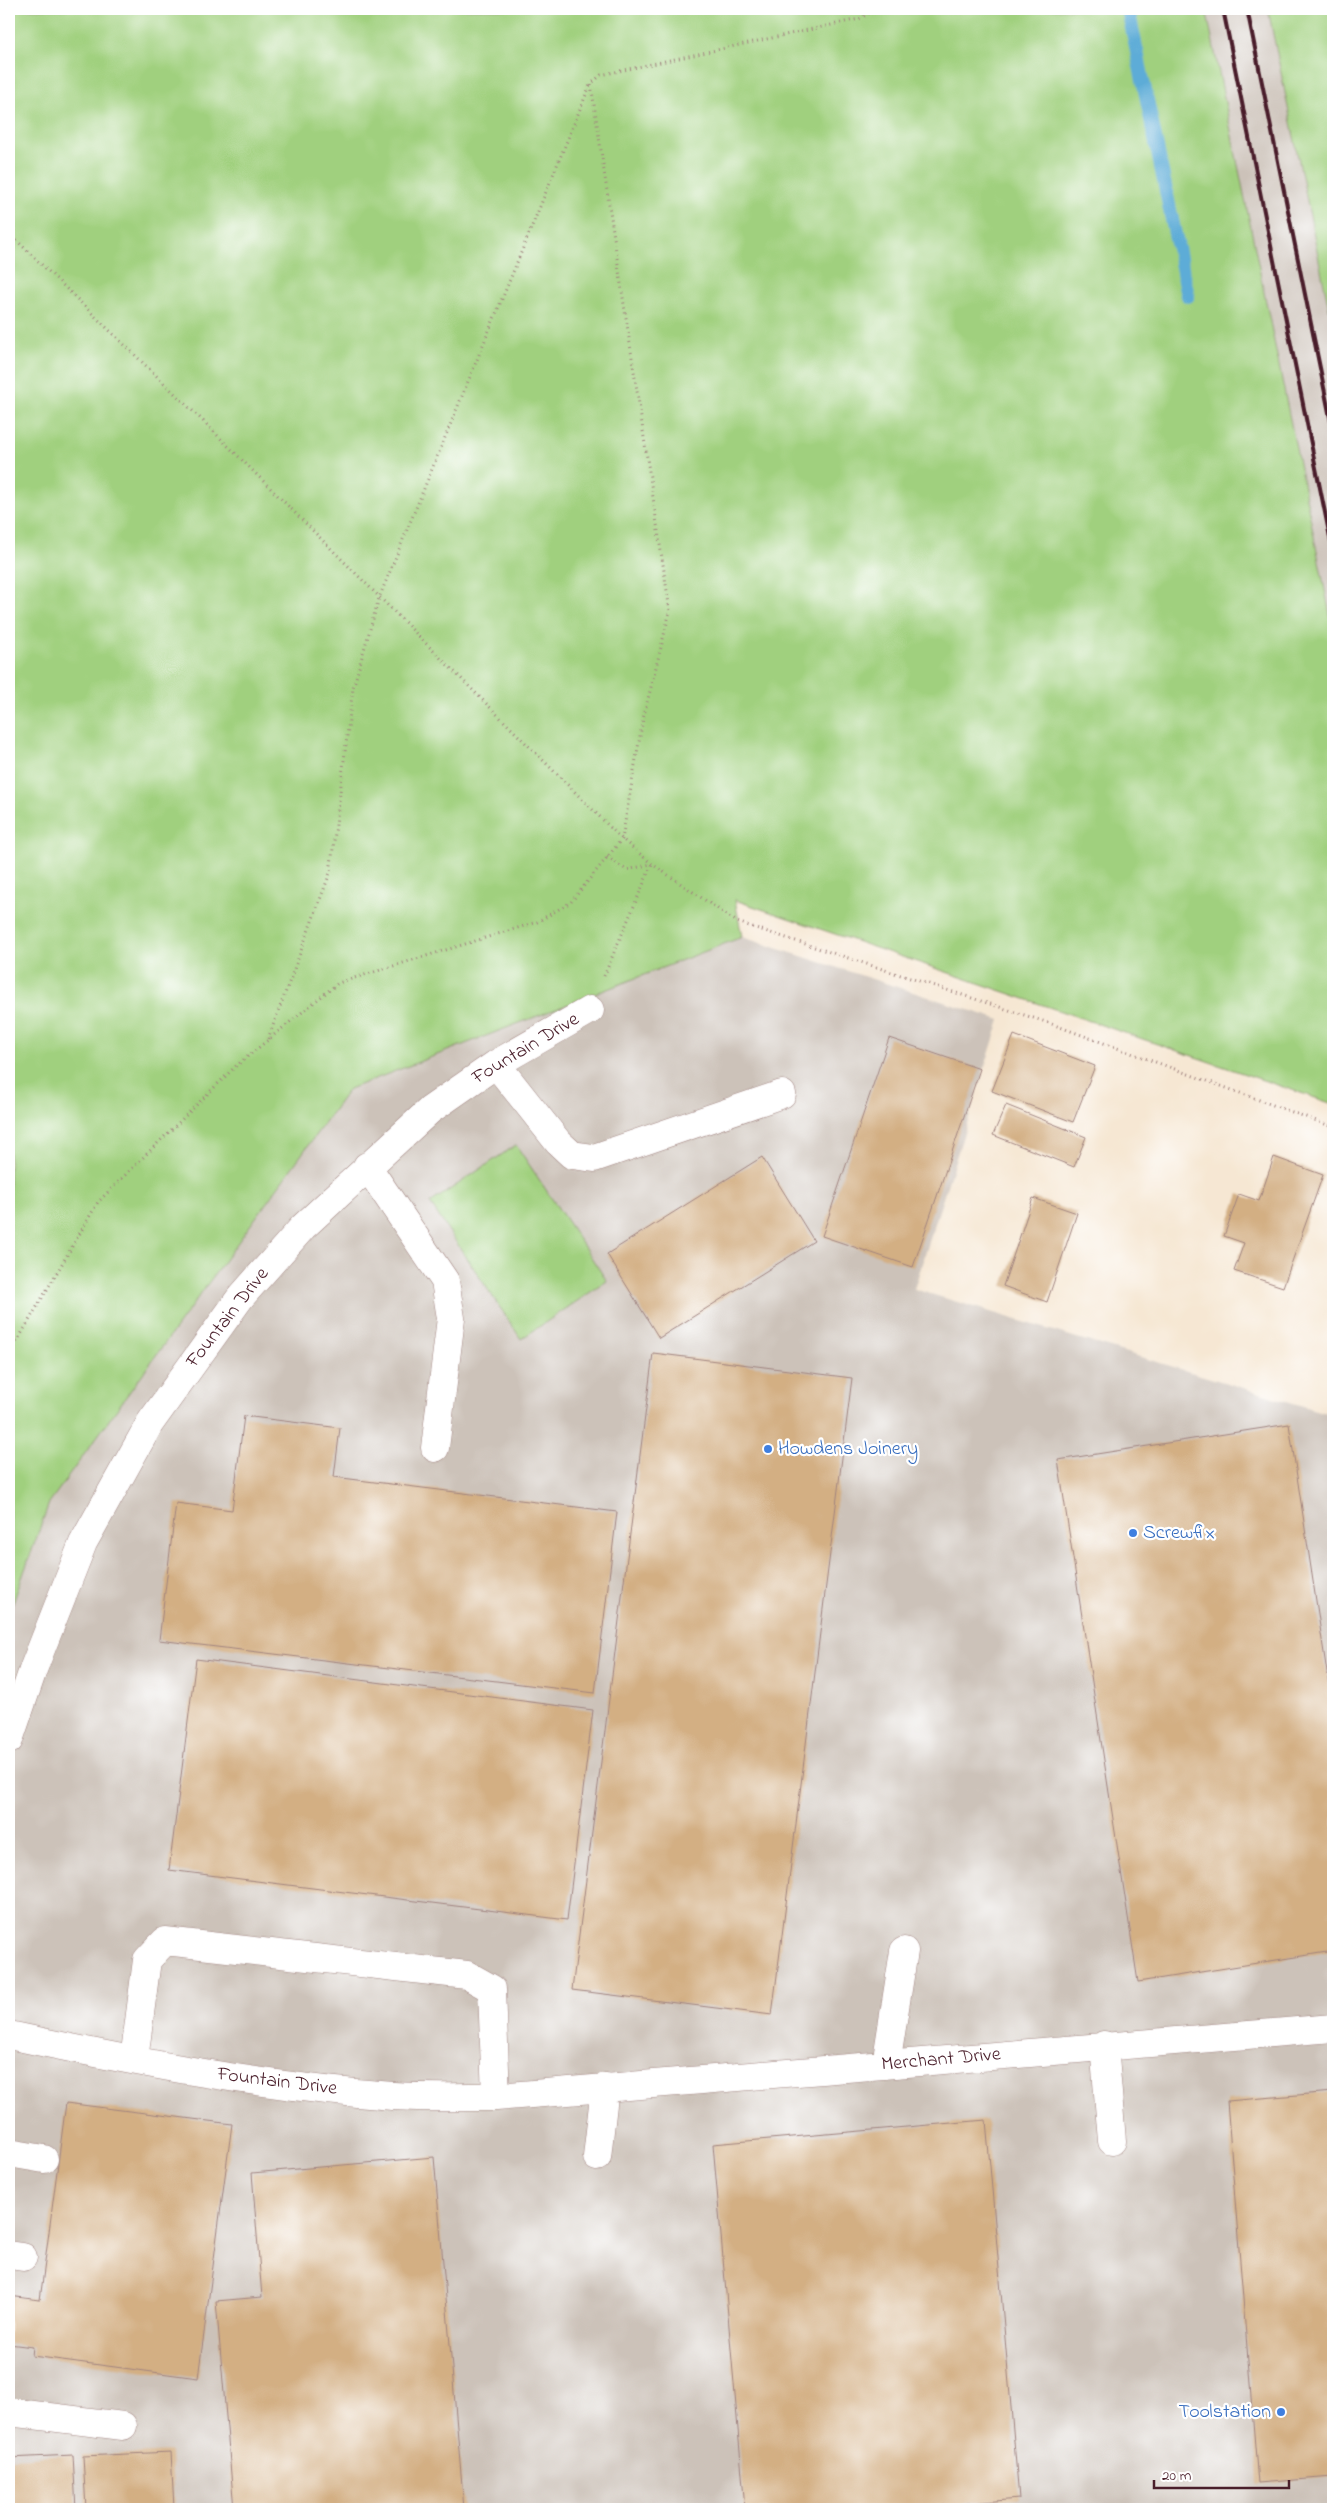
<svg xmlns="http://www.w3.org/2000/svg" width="1342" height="2518" font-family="'Indie Flower',sans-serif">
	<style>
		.industrial { fill: #ccc2b9 }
		.green { fill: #a0d07e; stroke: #757854 }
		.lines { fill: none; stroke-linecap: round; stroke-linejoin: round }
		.stream { stroke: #5dacd7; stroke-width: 14 }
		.building { fill: #d3af83 }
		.minor-casing { stroke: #a0837f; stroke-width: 29 }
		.path { stroke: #a0837f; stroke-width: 3; stroke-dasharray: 1 4; stroke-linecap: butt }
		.minor { stroke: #fff; stroke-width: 28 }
		.rail { stroke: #4a1f2b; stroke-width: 4 }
		.shop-dot { fill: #3f7fe0; stroke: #fff; stroke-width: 2 }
		.labels { text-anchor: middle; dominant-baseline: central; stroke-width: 4.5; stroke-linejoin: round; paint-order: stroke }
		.street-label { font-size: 20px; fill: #4a1f2b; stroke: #fff }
		.shop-label { font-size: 20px; fill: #366cbe; stroke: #fff; text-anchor: start }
	</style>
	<rect width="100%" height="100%" fill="#fff"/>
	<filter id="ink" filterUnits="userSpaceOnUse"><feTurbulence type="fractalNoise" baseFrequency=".02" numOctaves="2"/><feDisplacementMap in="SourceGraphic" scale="10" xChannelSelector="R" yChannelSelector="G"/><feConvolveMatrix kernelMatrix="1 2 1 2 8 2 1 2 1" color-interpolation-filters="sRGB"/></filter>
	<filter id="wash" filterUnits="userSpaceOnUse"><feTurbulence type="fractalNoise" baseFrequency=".0096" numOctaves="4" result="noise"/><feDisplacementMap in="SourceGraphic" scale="20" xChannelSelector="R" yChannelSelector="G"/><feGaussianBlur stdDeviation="1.12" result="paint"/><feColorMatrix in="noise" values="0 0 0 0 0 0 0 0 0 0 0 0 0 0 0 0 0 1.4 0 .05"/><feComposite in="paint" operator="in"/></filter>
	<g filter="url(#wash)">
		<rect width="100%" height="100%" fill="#f6e7d3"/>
		<path class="industrial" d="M 1206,9 L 1268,9 L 1333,329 L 1333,629 Z
			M 742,937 L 1000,1020 L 914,1289 L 1333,1415 L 1333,2509 L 9,2509 L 9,1612 L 49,1503 L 349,1089 Z"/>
		<path class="green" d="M 9,9 L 1206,9 L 1333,629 L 1333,1104 L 735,900 L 742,937 L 349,1089 L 49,1503 L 9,1614 Z
			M 1268,9 L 1333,9 L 1333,329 Z
			M 516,1145 L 607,1281 L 521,1339 L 430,1203 Z"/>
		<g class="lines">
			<path class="stream" d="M 1128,9 L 1188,296"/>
		</g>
		<g id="blocks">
			<path class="building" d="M 1014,1035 L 1095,1066 L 1073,1122 L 992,1091 Z
				M 889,1038 L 980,1069 L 913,1267 L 822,1236 Z
				M 1006,1105 L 1086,1137 L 1074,1167 L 993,1135 Z
				M 762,1157 L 814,1241 L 659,1338 L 607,1254 Z
				M 1274,1157 L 1323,1175 L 1283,1287 L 1234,1271 L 1244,1243 L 1224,1236 L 1239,1194 L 1259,1201 Z
				M 1033,1198 L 1077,1213 L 1047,1302 L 1003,1286 Z
				M 653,1353 L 852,1378 L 772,2015 L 572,1990 Z
				M 244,1416 L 340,1428 L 334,1477 L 617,1512 L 595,1693 L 159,1640 L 176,1503 L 232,1510 Z
				M 1289,1424 L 1333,1712 L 1333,1951 L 1138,1982 L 1058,1460 Z
				M 196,1659 L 593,1710 L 567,1920 L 169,1870 Z
				M 1333,2092 L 1333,2477 L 1258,2483 L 1227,2101 Z
				M 66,2103 L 232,2124 L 198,2378 L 32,2356 L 33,2347 L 9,2344 L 9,2296 L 40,2300 Z
				M 986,2120 L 1019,2499 L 900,2509 L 745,2509 L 713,2144 Z
				M 434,2157 L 464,2509 L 234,2509 L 216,2301 L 262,2297 L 252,2173 Z
				M 171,2452 L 174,2509 L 86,2509 L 83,2456 Z
				M 73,2455 L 76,2509 L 9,2509 L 9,2458 Z"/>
		</g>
	</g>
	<g filter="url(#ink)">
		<use href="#blocks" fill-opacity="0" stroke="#a0837f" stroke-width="1"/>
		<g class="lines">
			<g class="minor-casing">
				<path id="minor" d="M 496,1064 L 558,1142 L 572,1155 L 594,1158 L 782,1094
					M 367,1166 L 445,1281 L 451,1318 L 435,1448
					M 9,1740 L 34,1667 L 83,1543 L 150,1423 L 240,1298 L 303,1227 L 430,1110 L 496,1064 L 590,1010
					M 9,2035 C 135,2062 264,2087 393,2096 C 427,2098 462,2097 496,2097 L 1333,2028
					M 1104,2045 L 1112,2141
					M 134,2060 L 147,1960 L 165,1941 L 467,1975 L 492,1989 L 496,2097
					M 886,2065 L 904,1951
					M 9,2153 L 44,2159
					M 597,2157 L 605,2087
					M 9,2255 L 23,2257
					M 9,2412 L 123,2426"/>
			</g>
			<path class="path" d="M 9,233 L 202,420 L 622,839 L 652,864 L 737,922 L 1049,1023 L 1333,1127
				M 607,857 L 627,870 L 651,864
				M 604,976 L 652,864
				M 268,1039 L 330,873 L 353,688 L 379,598 L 590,85
				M 9,1355 L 98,1202 L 236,1066 L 338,983 L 537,922 L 571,902 L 622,839 L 643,719 L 670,611 L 591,84 L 601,75 L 859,19 L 876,9"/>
			<use href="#minor" class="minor"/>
			<path class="rail" d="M 1223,9 L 1333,552
				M 1247,9 L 1333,432"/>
		</g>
	</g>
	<g class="shop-dot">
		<circle cx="768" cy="1449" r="5"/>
		<circle cx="1133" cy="1533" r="5"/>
		<circle cx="1281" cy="2412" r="5"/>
	</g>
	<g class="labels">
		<g class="street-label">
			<text transform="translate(526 1049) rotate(-31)">Fountain Drive</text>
			<text transform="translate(228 1318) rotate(-52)">Fountain Drive</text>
			<text transform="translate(941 2060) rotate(-5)">Merchant Drive</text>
			<text transform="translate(277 2082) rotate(7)">Fountain Drive</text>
		</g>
		<g class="shop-label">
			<text x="778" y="1449">Howdens Joinery</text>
			<text x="1143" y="1533">Screwfix</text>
			<text x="1271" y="2412" text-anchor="end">Toolstation</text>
		</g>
	</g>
	<rect width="1342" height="2518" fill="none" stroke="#fff" stroke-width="30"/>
	<path d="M1154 2480v8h135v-8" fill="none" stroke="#4a1f2b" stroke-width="2.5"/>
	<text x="1162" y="2480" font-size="15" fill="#4a1f2b" stroke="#ffffff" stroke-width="4" paint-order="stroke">20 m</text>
</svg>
